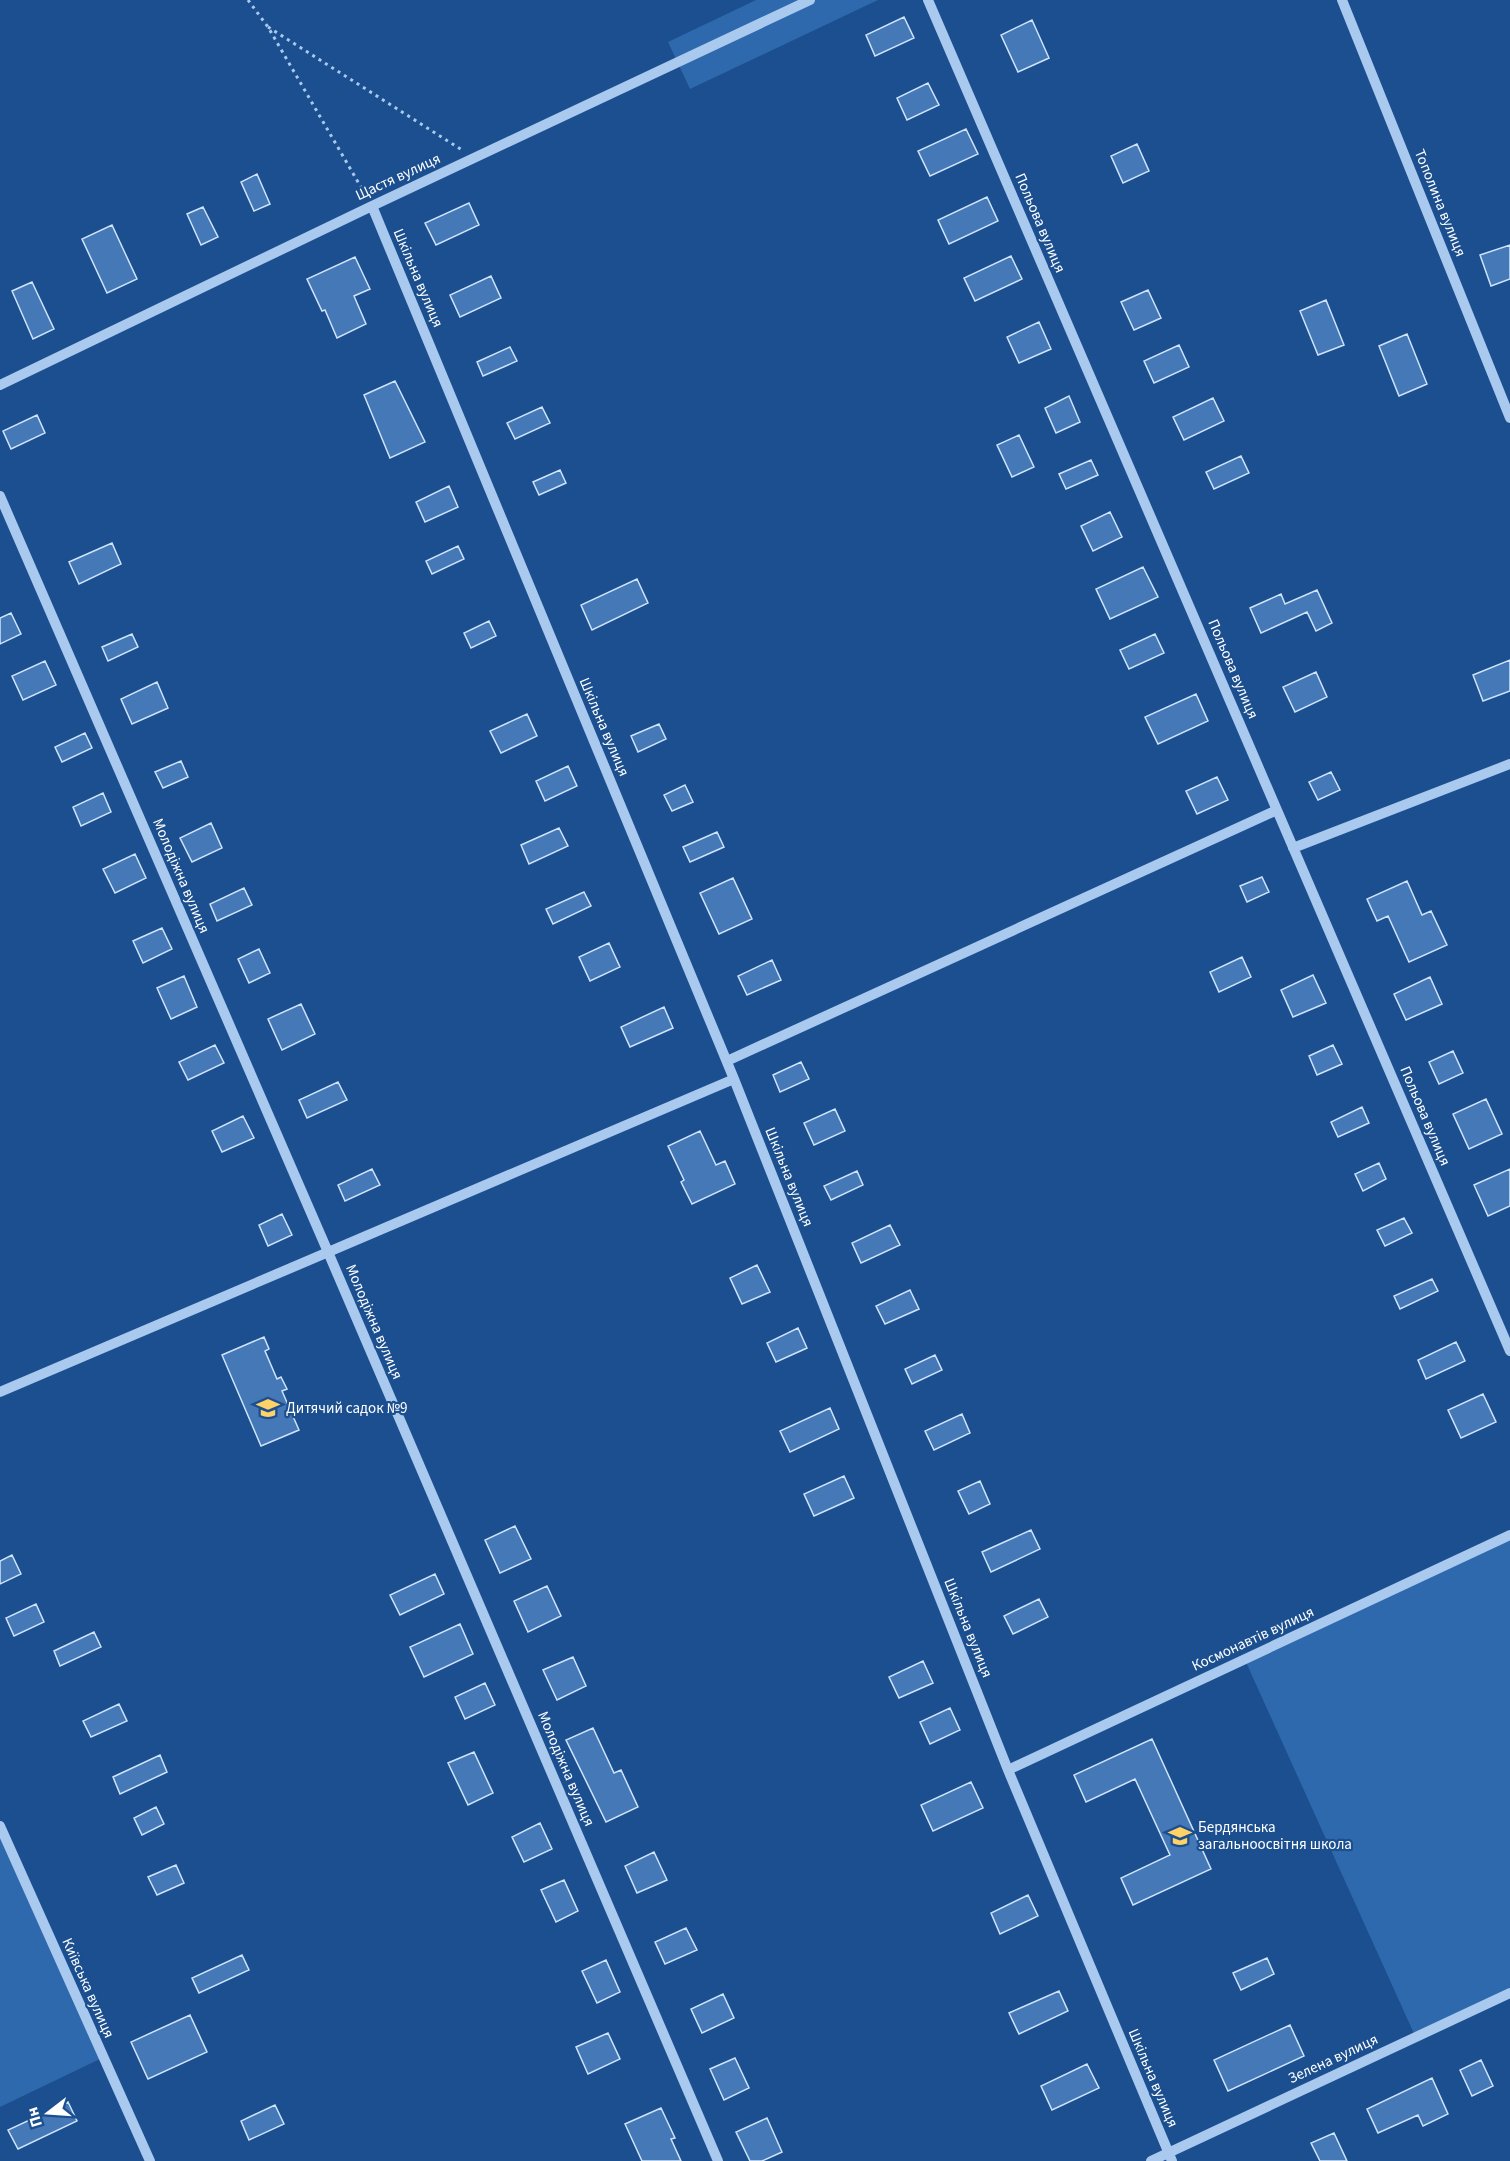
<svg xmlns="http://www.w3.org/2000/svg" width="1510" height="2161" font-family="'Source Sans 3',sans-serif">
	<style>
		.green { fill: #2e69ad }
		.building { fill: #4478b7; stroke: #cfe3fa; stroke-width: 1.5 }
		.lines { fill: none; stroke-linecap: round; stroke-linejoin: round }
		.path { stroke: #a9c9ee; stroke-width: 3; stroke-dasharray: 3 4.5; stroke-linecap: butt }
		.minor { stroke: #a9c9ee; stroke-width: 10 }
		.labels { text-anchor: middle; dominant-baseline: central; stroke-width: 4.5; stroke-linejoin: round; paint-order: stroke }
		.street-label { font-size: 15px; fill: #fff; stroke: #1b4f8f }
		.poi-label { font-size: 15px; fill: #fff; stroke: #1b4f8f; text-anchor: start }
	</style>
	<rect width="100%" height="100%" fill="#1b4f8f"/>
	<path class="green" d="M 756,0 L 878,0 L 690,89 L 668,42 Z
		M 1510,1535 L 1510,1994 L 1416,2038 L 1245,1660 Z
		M 0,1826 L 102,2058 L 0,2107 Z"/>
	<path class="building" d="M 904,17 L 914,38 L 875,56 L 866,35 Z
		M 1032,20 L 1049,58 L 1018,72 L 1001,35 Z
		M 928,83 L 939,105 L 907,120 L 897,98 Z
		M 966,129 L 978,154 L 930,176 L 918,151 Z
		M 1137,144 L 1149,171 L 1123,183 L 1111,156 Z
		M 257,174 L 270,204 L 254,211 L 241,182 Z
		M 987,197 L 998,221 L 949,244 L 938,220 Z
		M 469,203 L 479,225 L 436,245 L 425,223 Z
		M 203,207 L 218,237 L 201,245 L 187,214 Z
		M 112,225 L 137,279 L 107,293 L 82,239 Z
		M 1510,245 L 1510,279 L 1491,286 L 1480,255 Z
		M 1011,256 L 1022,279 L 975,301 L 964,278 Z
		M 355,257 L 370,289 L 354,296 L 366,324 L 337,338 L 325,310 L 322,311 L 307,279 Z
		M 491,276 L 501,298 L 460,317 L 450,295 Z
		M 32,282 L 54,329 L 33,339 L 12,291 Z
		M 1148,290 L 1161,318 L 1134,330 L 1121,302 Z
		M 1326,300 L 1344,345 L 1318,355 L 1300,311 Z
		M 1039,322 L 1051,349 L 1019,363 L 1007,337 Z
		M 1407,334 L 1427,384 L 1399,396 L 1379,346 Z
		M 1179,345 L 1189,367 L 1154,383 L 1144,361 Z
		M 510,347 L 517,361 L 483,376 L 477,362 Z
		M 395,381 L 425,442 L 390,458 L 364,395 Z
		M 1069,396 L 1080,422 L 1056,433 L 1045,408 Z
		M 1213,398 L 1224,421 L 1184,440 L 1173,417 Z
		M 542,407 L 550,423 L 515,439 L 507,423 Z
		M 37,415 L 45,433 L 11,449 L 3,431 Z
		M 1019,435 L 1034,467 L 1012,477 L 997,445 Z
		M 1241,456 L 1249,473 L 1214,489 L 1206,472 Z
		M 1091,460 L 1098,475 L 1066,489 L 1059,474 Z
		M 560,470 L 566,483 L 539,495 L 533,482 Z
		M 449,486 L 458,507 L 425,522 L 416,502 Z
		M 1110,512 L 1122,537 L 1093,551 L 1081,526 Z
		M 112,543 L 121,564 L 79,584 L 69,562 Z
		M 458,546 L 464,559 L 432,574 L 426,561 Z
		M 1143,567 L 1158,597 L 1110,619 L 1096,589 Z
		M 637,579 L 648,603 L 592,630 L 581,605 Z
		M 1317,590 L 1332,623 L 1316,631 L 1307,612 L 1261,633 L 1250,608 L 1281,594 L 1285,604 Z
		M 11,613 L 21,634 L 0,644 L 0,618 Z
		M 489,621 L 496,636 L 471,648 L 464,633 Z
		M 132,634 L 138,647 L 108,661 L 102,647 Z
		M 1155,634 L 1164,653 L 1129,669 L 1120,650 Z
		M 1510,660 L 1510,691 L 1483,701 L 1473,675 Z
		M 45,661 L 56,685 L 23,700 L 12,676 Z
		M 1316,672 L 1327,697 L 1295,712 L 1283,687 Z
		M 157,682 L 168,708 L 132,724 L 121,699 Z
		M 1196,694 L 1208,721 L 1158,744 L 1145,717 Z
		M 527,714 L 537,736 L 501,753 L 490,731 Z
		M 659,724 L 666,739 L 638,752 L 631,736 Z
		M 85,733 L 92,748 L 62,762 L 55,747 Z
		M 181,761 L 188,777 L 163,788 L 155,772 Z
		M 568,766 L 577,786 L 545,801 L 536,781 Z
		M 1331,772 L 1340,790 L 1318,800 L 1309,782 Z
		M 1217,777 L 1228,800 L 1197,814 L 1186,791 Z
		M 685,785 L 693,802 L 672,811 L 664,795 Z
		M 103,793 L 111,812 L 81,826 L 73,807 Z
		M 211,823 L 222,848 L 192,862 L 180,838 Z
		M 559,828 L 568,846 L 529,864 L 521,845 Z
		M 717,832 L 724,847 L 690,862 L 683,847 Z
		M 135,854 L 146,878 L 115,893 L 103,869 Z
		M 1262,877 L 1269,892 L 1247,902 L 1240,886 Z
		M 733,878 L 752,919 L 719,934 L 700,893 Z
		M 1407,881 L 1422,915 L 1431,911 L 1447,945 L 1409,962 L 1388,916 L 1377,921 L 1367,899 Z
		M 244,888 L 252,905 L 217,921 L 210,904 Z
		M 584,892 L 591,906 L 553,924 L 546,909 Z
		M 162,928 L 172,949 L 143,963 L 133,941 Z
		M 609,943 L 620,967 L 590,981 L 579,957 Z
		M 259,949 L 270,973 L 249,983 L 238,959 Z
		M 1242,957 L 1251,977 L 1219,992 L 1210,972 Z
		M 772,960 L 781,980 L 747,995 L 738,976 Z
		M 1313,975 L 1326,1003 L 1293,1017 L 1281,990 Z
		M 184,976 L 197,1007 L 171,1019 L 157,988 Z
		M 1430,977 L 1442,1004 L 1406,1020 L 1394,994 Z
		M 301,1004 L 315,1034 L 282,1050 L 268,1019 Z
		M 664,1007 L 673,1028 L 630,1047 L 621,1027 Z
		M 215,1045 L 224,1063 L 188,1080 L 179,1062 Z
		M 1333,1045 L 1342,1064 L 1317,1075 L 1309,1056 Z
		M 1453,1051 L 1463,1073 L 1439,1084 L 1429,1062 Z
		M 801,1062 L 809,1079 L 780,1092 L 773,1075 Z
		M 338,1082 L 347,1100 L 307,1118 L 299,1100 Z
		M 1486,1099 L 1502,1134 L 1469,1149 L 1453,1114 Z
		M 1362,1107 L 1369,1123 L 1338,1137 L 1331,1122 Z
		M 835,1109 L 845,1131 L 814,1145 L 804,1123 Z
		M 243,1116 L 254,1138 L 222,1152 L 212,1131 Z
		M 700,1131 L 716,1165 L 725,1161 L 735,1184 L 692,1204 L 681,1182 L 684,1180 L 668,1146 Z
		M 1379,1163 L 1386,1179 L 1363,1191 L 1355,1174 Z
		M 372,1169 L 380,1185 L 345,1201 L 338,1185 Z
		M 1510,1169 L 1510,1206 L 1488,1216 L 1474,1185 Z
		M 857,1171 L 863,1185 L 831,1200 L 824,1186 Z
		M 282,1214 L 292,1235 L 268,1246 L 259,1225 Z
		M 1404,1218 L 1412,1233 L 1385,1246 L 1377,1230 Z
		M 890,1225 L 900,1245 L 861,1263 L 852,1243 Z
		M 757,1265 L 770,1292 L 742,1304 L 730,1278 Z
		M 1432,1279 L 1438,1291 L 1400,1309 L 1394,1296 Z
		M 910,1290 L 919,1309 L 885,1324 L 876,1306 Z
		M 798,1328 L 807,1348 L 776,1362 L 767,1343 Z
		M 264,1337 L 269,1349 L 265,1351 L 277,1379 L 281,1377 L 287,1389 L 282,1391 L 299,1430 L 261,1446 L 222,1355 Z
		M 1456,1342 L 1465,1361 L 1426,1379 L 1418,1360 Z
		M 935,1355 L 942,1370 L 912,1384 L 905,1369 Z
		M 1483,1394 L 1496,1422 L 1461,1438 L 1448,1410 Z
		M 830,1408 L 839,1429 L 790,1452 L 780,1431 Z
		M 962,1414 L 970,1433 L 934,1450 L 925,1431 Z
		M 844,1476 L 854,1498 L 814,1516 L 804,1494 Z
		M 980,1481 L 990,1504 L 969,1514 L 958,1491 Z
		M 515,1526 L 531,1559 L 500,1573 L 485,1540 Z
		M 1031,1530 L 1040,1549 L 991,1572 L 982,1552 Z
		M 12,1555 L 21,1574 L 0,1584 L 0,1561 Z
		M 435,1574 L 444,1594 L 400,1615 L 390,1595 Z
		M 547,1586 L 561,1616 L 528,1632 L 514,1601 Z
		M 1039,1599 L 1048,1617 L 1013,1634 L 1004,1616 Z
		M 36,1604 L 44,1622 L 14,1636 L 6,1618 Z
		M 460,1624 L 473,1654 L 424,1677 L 410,1647 Z
		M 94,1632 L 101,1647 L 60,1666 L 54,1651 Z
		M 573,1657 L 586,1686 L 557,1700 L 543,1670 Z
		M 923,1661 L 933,1683 L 899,1698 L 889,1677 Z
		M 485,1683 L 495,1705 L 465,1719 L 455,1697 Z
		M 119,1704 L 127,1721 L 91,1737 L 83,1721 Z
		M 950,1708 L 960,1730 L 930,1744 L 920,1722 Z
		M 593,1728 L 614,1773 L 621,1770 L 638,1807 L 606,1822 L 566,1740 Z
		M 1152,1739 L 1211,1869 L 1133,1905 L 1121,1878 L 1170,1855 L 1135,1779 L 1086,1802 L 1074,1775 Z
		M 474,1752 L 493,1793 L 468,1805 L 448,1763 Z
		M 160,1755 L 167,1772 L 120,1794 L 113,1777 Z
		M 971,1782 L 983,1808 L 933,1831 L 921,1805 Z
		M 156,1807 L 164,1824 L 142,1835 L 134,1818 Z
		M 540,1823 L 552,1849 L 524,1862 L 512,1837 Z
		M 654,1852 L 667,1880 L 637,1893 L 625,1866 Z
		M 176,1865 L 184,1883 L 157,1895 L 148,1877 Z
		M 564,1880 L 578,1911 L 556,1922 L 541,1890 Z
		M 1028,1895 L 1038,1916 L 1000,1934 L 991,1913 Z
		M 686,1928 L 697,1950 L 665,1964 L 655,1942 Z
		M 242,1955 L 249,1970 L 199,1993 L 192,1978 Z
		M 1267,1958 L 1274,1974 L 1241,1990 L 1233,1973 Z
		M 606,1960 L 620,1992 L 597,2003 L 582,1971 Z
		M 1059,1991 L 1068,2011 L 1019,2034 L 1009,2013 Z
		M 723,1994 L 734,2018 L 702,2033 L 691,2009 Z
		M 190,2015 L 207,2052 L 148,2079 L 131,2042 Z
		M 1290,2025 L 1304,2056 L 1228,2091 L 1214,2060 Z
		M 608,2033 L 620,2059 L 588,2074 L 576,2047 Z
		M 735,2058 L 749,2088 L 724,2100 L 710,2069 Z
		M 1481,2060 L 1493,2086 L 1472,2096 L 1460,2070 Z
		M 1087,2064 L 1099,2088 L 1052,2110 L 1041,2086 Z
		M 1432,2078 L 1448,2114 L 1423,2126 L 1418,2115 L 1378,2133 L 1367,2109 Z
		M 68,2102 L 77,2121 L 18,2149 L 8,2130 Z
		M 275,2105 L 284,2124 L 249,2140 L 241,2121 Z
		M 661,2108 L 675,2138 L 671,2139 L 681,2161 L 642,2161 L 625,2124 Z
		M 767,2118 L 782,2152 L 762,2161 L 750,2161 L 736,2132 Z
		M 1334,2133 L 1347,2161 L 1320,2161 L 1311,2143 Z"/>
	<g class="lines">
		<path class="path" d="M 248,0 L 268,27 L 365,194
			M 268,27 L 462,150"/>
		<path class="minor" d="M 928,0 L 1510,1351
			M 1342,0 L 1510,418
			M 372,206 L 734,1079 L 1008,1770 L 1172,2161
			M 0,385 L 372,206 L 810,0
			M 0,496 L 328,1252 L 718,2161
			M 1293,848 L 1510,764
			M 727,1061 L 1277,810
			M 0,1392 L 734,1079
			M 1008,1770 L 1510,1535
			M 0,1826 L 150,2161
			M 1151,2161 L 1510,1993"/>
	</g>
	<defs>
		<g id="school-bare" transform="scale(1.8)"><path d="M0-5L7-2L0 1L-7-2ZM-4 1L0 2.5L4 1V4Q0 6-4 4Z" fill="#ffd166" stroke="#1b4f8f" stroke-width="2.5" paint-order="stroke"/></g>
	</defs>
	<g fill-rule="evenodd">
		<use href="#school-bare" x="268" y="1408"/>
		<use href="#school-bare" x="1180" y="1836"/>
	</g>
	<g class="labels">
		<g class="street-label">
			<text transform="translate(398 177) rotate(-25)">Щастя вулиця</text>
			<text transform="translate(1440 203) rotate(68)">Тополина вулиця</text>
			<text transform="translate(1040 223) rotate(67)">Польова вулиця</text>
			<text transform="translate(418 278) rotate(67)">Шкільна вулиця</text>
			<text transform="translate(1233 669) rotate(67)">Польова вулиця</text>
			<text transform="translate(604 727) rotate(67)">Шкільна вулиця</text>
			<text transform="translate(181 876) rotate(67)">Молодіжна вулиця</text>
			<text transform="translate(1425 1116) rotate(67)">Польова вулиця</text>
			<text transform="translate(789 1177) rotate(68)">Шкільна вулиця</text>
			<text transform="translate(374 1322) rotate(67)">Молодіжна вулиця</text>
			<text transform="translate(968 1628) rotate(68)">Шкільна вулиця</text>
			<text transform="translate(1253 1639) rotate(-25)">Космонавтів вулиця</text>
			<text transform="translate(566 1769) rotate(67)">Молодіжна вулиця</text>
			<text transform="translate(88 1988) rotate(66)">Київська вулиця</text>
			<text transform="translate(1333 2059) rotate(-25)">Зелена вулиця</text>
			<text transform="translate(1153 2078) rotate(67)">Шкільна вулиця</text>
		</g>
		<g class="poi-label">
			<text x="286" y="1408">Дитячий садок №9</text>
			<text x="1198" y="1827">Бердянська<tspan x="1198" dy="17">загальноосвітня школа</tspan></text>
		</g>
	</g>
	<g transform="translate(48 2113) rotate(253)" stroke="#1b4f8f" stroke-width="4.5" paint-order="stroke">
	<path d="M0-4.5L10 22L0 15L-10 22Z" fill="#ffffff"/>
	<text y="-9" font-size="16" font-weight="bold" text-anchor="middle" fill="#ffffff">Пн</text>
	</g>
</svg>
